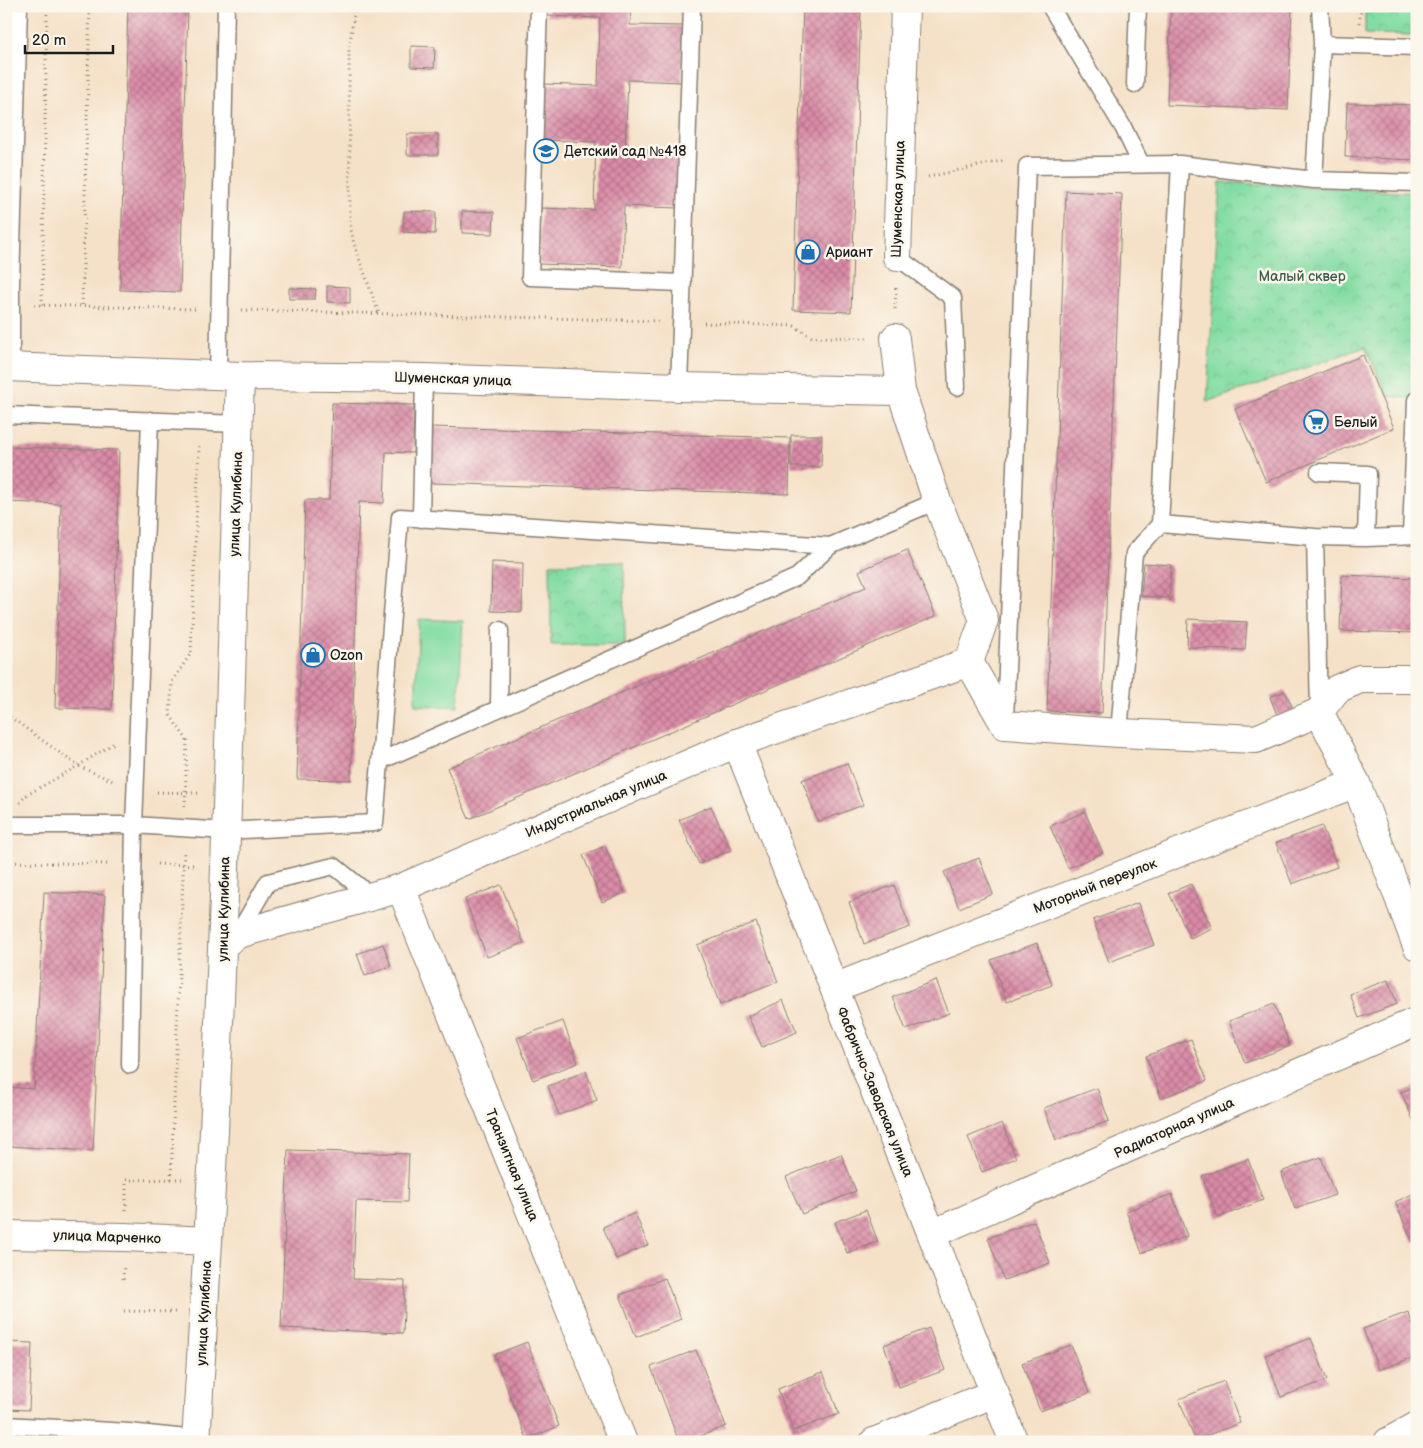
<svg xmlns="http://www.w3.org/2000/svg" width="1423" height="1448" font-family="'Balsamiq Sans',sans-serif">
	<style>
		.park { fill: url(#park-crowns); stroke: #507c60 }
		.pitch { fill: #83dda3; stroke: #507c60 }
		.building { fill: url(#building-cross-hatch) }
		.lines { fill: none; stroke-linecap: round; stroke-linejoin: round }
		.service-casing { stroke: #887e72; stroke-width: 19 }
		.minor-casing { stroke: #887e72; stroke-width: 30 }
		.tertiary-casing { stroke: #887e72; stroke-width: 30 }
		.path { stroke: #887e72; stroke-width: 3; stroke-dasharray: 1 4; stroke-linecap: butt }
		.service { stroke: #fff; stroke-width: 16 }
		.minor { stroke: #fff; stroke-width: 28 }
		.tertiary { stroke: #fff; stroke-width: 28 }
		.labels { text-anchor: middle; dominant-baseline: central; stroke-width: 5; stroke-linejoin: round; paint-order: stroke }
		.poi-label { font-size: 14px; fill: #1c1c1c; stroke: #fbf7ec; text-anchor: start }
		.street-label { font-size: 14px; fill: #1c1c1c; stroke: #fbf7ec }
		.park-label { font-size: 14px; fill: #40604b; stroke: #fbf7ec }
	</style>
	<defs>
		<pattern id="park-crowns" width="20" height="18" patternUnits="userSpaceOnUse" patternTransform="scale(1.25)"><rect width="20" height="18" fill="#83dda3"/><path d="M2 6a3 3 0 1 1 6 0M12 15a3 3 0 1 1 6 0" fill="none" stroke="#71bd8c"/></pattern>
		<pattern id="building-cross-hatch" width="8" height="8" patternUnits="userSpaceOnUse" patternTransform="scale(1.25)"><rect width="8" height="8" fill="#db8ca8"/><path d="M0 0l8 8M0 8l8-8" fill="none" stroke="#b17288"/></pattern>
	</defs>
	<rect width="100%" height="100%" fill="#fbf7ec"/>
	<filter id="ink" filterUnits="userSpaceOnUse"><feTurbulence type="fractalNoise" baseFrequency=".02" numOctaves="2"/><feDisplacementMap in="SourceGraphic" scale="10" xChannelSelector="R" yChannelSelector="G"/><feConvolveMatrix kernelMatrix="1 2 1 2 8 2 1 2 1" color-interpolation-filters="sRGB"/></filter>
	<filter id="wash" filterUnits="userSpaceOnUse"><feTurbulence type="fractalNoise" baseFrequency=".0096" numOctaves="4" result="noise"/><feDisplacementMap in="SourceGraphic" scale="20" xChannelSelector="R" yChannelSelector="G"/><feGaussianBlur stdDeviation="1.12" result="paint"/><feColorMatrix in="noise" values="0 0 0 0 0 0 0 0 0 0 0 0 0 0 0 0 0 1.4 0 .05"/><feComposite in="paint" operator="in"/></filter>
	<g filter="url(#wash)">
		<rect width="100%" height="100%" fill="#f5e1c7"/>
		<path class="park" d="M 1365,6 L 1417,6 L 1417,35 L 1365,34 Z
			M 1220,182 L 1417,193 L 1417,399 L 1388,396 L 1365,347 L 1207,402 Z
			M 624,562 L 625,645 L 551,645 L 550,564 Z"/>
		<path class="pitch" d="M 419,619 L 463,621 L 458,707 L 415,705 Z
			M 272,1437 L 386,1442 L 272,1442 Z"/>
		<g id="blocks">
			<path class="building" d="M 128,6 L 188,6 L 180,292 L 120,290 Z
				M 548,6 L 631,6 L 630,25 L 683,26 L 682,82 L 628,80 L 625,149 L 679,151 L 677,208 L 624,206 L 622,267 L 539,264 L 541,208 L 594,210 L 596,142 L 542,140 L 544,84 L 598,86 L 600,18 L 547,16 Z
				M 803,6 L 861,6 L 851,312 L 793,310 Z
				M 1171,6 L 1292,6 L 1288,110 L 1167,105 Z
				M 6,10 L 9,10 L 8,45 L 6,45 Z
				M 411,46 L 435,47 L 434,68 L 411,67 Z
				M 1347,103 L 1417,105 L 1417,160 L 1345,157 Z
				M 407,134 L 438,134 L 438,155 L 407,155 Z
				M 1066,191 L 1122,194 L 1102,713 L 1047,711 Z
				M 404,211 L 436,212 L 435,234 L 403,232 Z
				M 462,211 L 494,212 L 493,234 L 462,233 Z
				M 327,286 L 350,287 L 350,303 L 327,302 Z
				M 289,288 L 316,289 L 315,299 L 289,299 Z
				M 1363,355 L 1394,428 L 1266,482 L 1235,409 Z
				M 332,403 L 414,405 L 413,453 L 386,452 L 384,503 L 359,502 L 351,780 L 297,779 L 305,500 L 329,500 Z
				M 432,427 L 790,438 L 789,494 L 430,483 Z
				M 791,435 L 822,435 L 821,467 L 791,467 Z
				M 6,447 L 119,450 L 112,709 L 55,708 L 61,504 L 6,502 Z
				M 907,550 L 936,616 L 469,819 L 447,768 L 866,587 L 859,571 Z
				M 492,562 L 523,563 L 522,612 L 491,611 Z
				M 1144,563 L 1171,565 L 1169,598 L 1141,596 Z
				M 1342,575 L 1417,578 L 1417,633 L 1340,631 Z
				M 1188,619 L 1247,622 L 1245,650 L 1187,647 Z
				M 1285,691 L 1295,713 L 1279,720 L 1270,697 Z
				M 847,763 L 863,805 L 818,822 L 802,780 Z
				M 711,806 L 731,850 L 699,864 L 679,820 Z
				M 1085,812 L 1103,853 L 1068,868 L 1050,826 Z
				M 1322,826 L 1337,867 L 1292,884 L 1276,843 Z
				M 605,846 L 625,893 L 602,902 L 583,855 Z
				M 979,858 L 993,894 L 959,908 L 944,872 Z
				M 1191,884 L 1212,928 L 1190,938 L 1169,893 Z
				M 501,885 L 524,943 L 487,957 L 465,899 Z
				M 894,885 L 910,927 L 864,944 L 849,902 Z
				M 44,892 L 105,895 L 93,1151 L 6,1146 L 6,1087 L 34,1089 Z
				M 1138,903 L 1154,945 L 1109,962 L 1093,920 Z
				M 756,922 L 778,982 L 720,1005 L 697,945 Z
				M 1037,943 L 1052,985 L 1007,1002 L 991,960 Z
				M 383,944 L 391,966 L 365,976 L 357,954 Z
				M 936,980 L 949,1013 L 906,1030 L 893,997 Z
				M 1388,980 L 1397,1004 L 1359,1018 L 1350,994 Z
				M 783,1000 L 797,1032 L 762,1047 L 748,1016 Z
				M 1274,1004 L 1290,1046 L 1245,1063 L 1229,1021 Z
				M 563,1021 L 578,1063 L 533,1080 L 517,1038 Z
				M 1191,1039 L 1207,1081 L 1161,1098 L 1146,1056 Z
				M 586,1071 L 597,1100 L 559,1115 L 548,1086 Z
				M 1417,1086 L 1417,1129 L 1401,1092 Z
				M 1097,1088 L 1109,1121 L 1056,1140 L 1044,1108 Z
				M 1002,1123 L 1016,1158 L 982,1172 L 968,1137 Z
				M 288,1150 L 409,1154 L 407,1202 L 356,1201 L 353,1279 L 405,1281 L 403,1333 L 281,1328 Z
				M 841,1154 L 856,1191 L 802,1214 L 786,1177 Z
				M 1321,1157 L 1335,1195 L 1295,1209 L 1281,1172 Z
				M 1248,1159 L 1263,1200 L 1218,1218 L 1202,1176 Z
				M 1417,1192 L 1417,1242 L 1413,1243 L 1395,1202 Z
				M 1172,1194 L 1187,1236 L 1142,1253 L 1126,1211 Z
				M 866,1210 L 878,1242 L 847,1253 L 835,1222 Z
				M 635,1213 L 648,1245 L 616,1259 L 603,1227 Z
				M 1034,1221 L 1050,1263 L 1004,1280 L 988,1238 Z
				M 665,1278 L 681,1319 L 636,1337 L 620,1295 Z
				M 1408,1312 L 1417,1335 L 1417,1356 L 1379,1370 L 1363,1329 Z
				M 929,1328 L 945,1370 L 899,1387 L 884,1345 Z
				M 1311,1338 L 1327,1380 L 1281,1397 L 1265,1355 Z
				M 6,1342 L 32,1343 L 29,1410 L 6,1409 Z
				M 527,1342 L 559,1426 L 527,1439 L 494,1355 Z
				M 1071,1345 L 1089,1393 L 1040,1411 L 1022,1363 Z
				M 696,1350 L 726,1426 L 686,1442 L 679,1442 L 651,1367 Z
				M 823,1372 L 839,1414 L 793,1431 L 778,1389 Z
				M 1224,1381 L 1240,1423 L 1195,1440 L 1179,1399 Z
				M 31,1439 L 46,1440 L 46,1442 L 31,1442 Z"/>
		</g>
	</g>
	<g filter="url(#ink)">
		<use href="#blocks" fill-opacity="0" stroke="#887e72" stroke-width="1"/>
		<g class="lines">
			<g class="service-casing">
				<path id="service" d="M 539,6 L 530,277 L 683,283
					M 1050,6 L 1123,127 L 1141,164
					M 1320,6 L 1322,44
					M 1135,84 L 1138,6
					M 1314,180 L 1322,44 L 1417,47
					M 897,257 L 953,298 L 957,387
					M 11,367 L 11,284 L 19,6
					M 218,375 L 226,6
					M 679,387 L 692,6
					M 6,415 L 239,424
					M 1319,472 L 1368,474 L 1366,538
					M 421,519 L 424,378
					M 1160,524 L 1315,537 L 1366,538 L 1417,536
					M 1411,536 L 1416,400
					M 1315,537 L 1319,712
					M 499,708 L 500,630
					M 1005,720 L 1027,166 L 1180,164
					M 1119,733 L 1134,553 L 1160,524 L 1180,164 L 1314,180 L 1417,183
					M 380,761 L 797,577 L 830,546
					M 6,825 L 134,825 L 226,831 L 375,823 L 400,517 L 830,546 L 937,501
					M 238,934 L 268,882 L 334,866 L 371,896
					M 130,1065 L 134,825 L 150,420
					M 6,1425 L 129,1432 L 196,1439"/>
			</g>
			<g class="minor-casing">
				<path id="minor" d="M 897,257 L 905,6
					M 895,338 L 901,391 L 937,501 L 984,620 L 969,662
					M 6,367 L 240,376 L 424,378 L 679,387 L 901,391
					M 969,662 L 1005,725 L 1119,733 L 1256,739 L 1319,712 L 1337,689 L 1360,679 L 1417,679
					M 1319,712 L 1356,783 L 1417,946
					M 737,743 L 1014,1442
					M 401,888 L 623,1442
					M 224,944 L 238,934 L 401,888 L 737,743 L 969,662
					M 834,988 L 1356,783
					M 932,1234 L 1417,1021
					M 208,1241 C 225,953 231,664 240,376
					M 874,1442 L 995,1393
					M 1388,1442 L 1417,1426"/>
			</g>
			<g class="tertiary-casing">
				<path id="tertiary" d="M 6,1235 L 125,1237 L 208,1241 L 196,1442"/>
			</g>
			<path class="path" d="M 355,6 L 349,50 L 350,224 L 354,244 L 379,314
				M 1359,23 L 1362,6
				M 928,177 L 1005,160
				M 34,305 L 198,309
				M 42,305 L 47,6
				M 82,305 L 90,6
				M 895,309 L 896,286
				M 242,310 L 658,321
				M 704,323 L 794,326 L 812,337 L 867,338
				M 6,714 L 78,766 L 113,781
				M 157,792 L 198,793
				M 20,803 L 25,796 L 78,766 L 114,743
				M 185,806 L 187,740 L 170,715 L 172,682 L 191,653 L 199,446
				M 6,862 L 111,864
				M 157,864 L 196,865
				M 171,1179 L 184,850
				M 126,1210 L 126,1180 L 182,1179
				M 123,1279 L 124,1266
				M 124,1311 L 176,1312"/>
			<use href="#service" class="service"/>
			<use href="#minor" class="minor"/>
			<use href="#tertiary" class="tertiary"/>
		</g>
	</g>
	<defs>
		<g id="school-ring" transform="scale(1.25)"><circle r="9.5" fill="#fbf7ec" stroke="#1f6fb2" stroke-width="1.5"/><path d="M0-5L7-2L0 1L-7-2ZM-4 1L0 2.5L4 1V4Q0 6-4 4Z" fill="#1f6fb2"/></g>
		<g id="shop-ring" transform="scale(1.25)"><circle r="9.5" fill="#fbf7ec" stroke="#1f6fb2" stroke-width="1.5"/><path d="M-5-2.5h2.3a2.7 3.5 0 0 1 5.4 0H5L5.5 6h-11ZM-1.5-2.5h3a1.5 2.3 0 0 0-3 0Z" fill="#1f6fb2"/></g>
		<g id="supermarket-ring" transform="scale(1.25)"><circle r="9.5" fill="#fbf7ec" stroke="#1f6fb2" stroke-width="1.5"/><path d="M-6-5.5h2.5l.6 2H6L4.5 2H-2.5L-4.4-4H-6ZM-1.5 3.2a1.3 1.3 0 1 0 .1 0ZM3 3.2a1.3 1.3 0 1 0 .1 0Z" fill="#1f6fb2"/></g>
	</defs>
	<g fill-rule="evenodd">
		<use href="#school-ring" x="546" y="151"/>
		<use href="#shop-ring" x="808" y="252"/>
		<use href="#supermarket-ring" x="1316" y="422"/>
		<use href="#shop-ring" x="313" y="655"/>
	</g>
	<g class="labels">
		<g class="poi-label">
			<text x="564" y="151">Детский сад №418</text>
			<text x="826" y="252">Ариант</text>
			<text x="1334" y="422">Белый</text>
			<text x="330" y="655">Ozon</text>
		</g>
		<g class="street-label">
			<text transform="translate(898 199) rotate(-88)">Шуменская улица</text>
			<text transform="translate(453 379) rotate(2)">Шуменская улица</text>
			<text transform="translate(236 504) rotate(-88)">улица Кулибина</text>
			<text transform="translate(596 804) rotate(-23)">Индустриальная улица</text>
			<text transform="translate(1095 886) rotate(-21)">Моторный переулок</text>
			<text transform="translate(224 909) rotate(-89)">улица Кулибина</text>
			<text transform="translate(875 1092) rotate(68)">Фабрично-Заводская улица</text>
			<text transform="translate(1174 1128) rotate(-24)">Радиаторная улица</text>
			<text transform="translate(512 1165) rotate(68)">Транзитная улица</text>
			<text transform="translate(107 1237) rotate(2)">улица Марченко</text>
			<text transform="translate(204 1313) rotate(-87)">улица Кулибина</text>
		</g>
		<g class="park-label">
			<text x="1302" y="276">Малый сквер</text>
		</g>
	</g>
	<rect width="1423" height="1448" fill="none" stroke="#fbf7ec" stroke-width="25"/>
	<path d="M25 45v8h88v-8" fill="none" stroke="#1c1c1c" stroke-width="2.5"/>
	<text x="32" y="45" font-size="15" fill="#1c1c1c" stroke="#fbf7ec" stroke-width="4" paint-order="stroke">20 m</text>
</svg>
